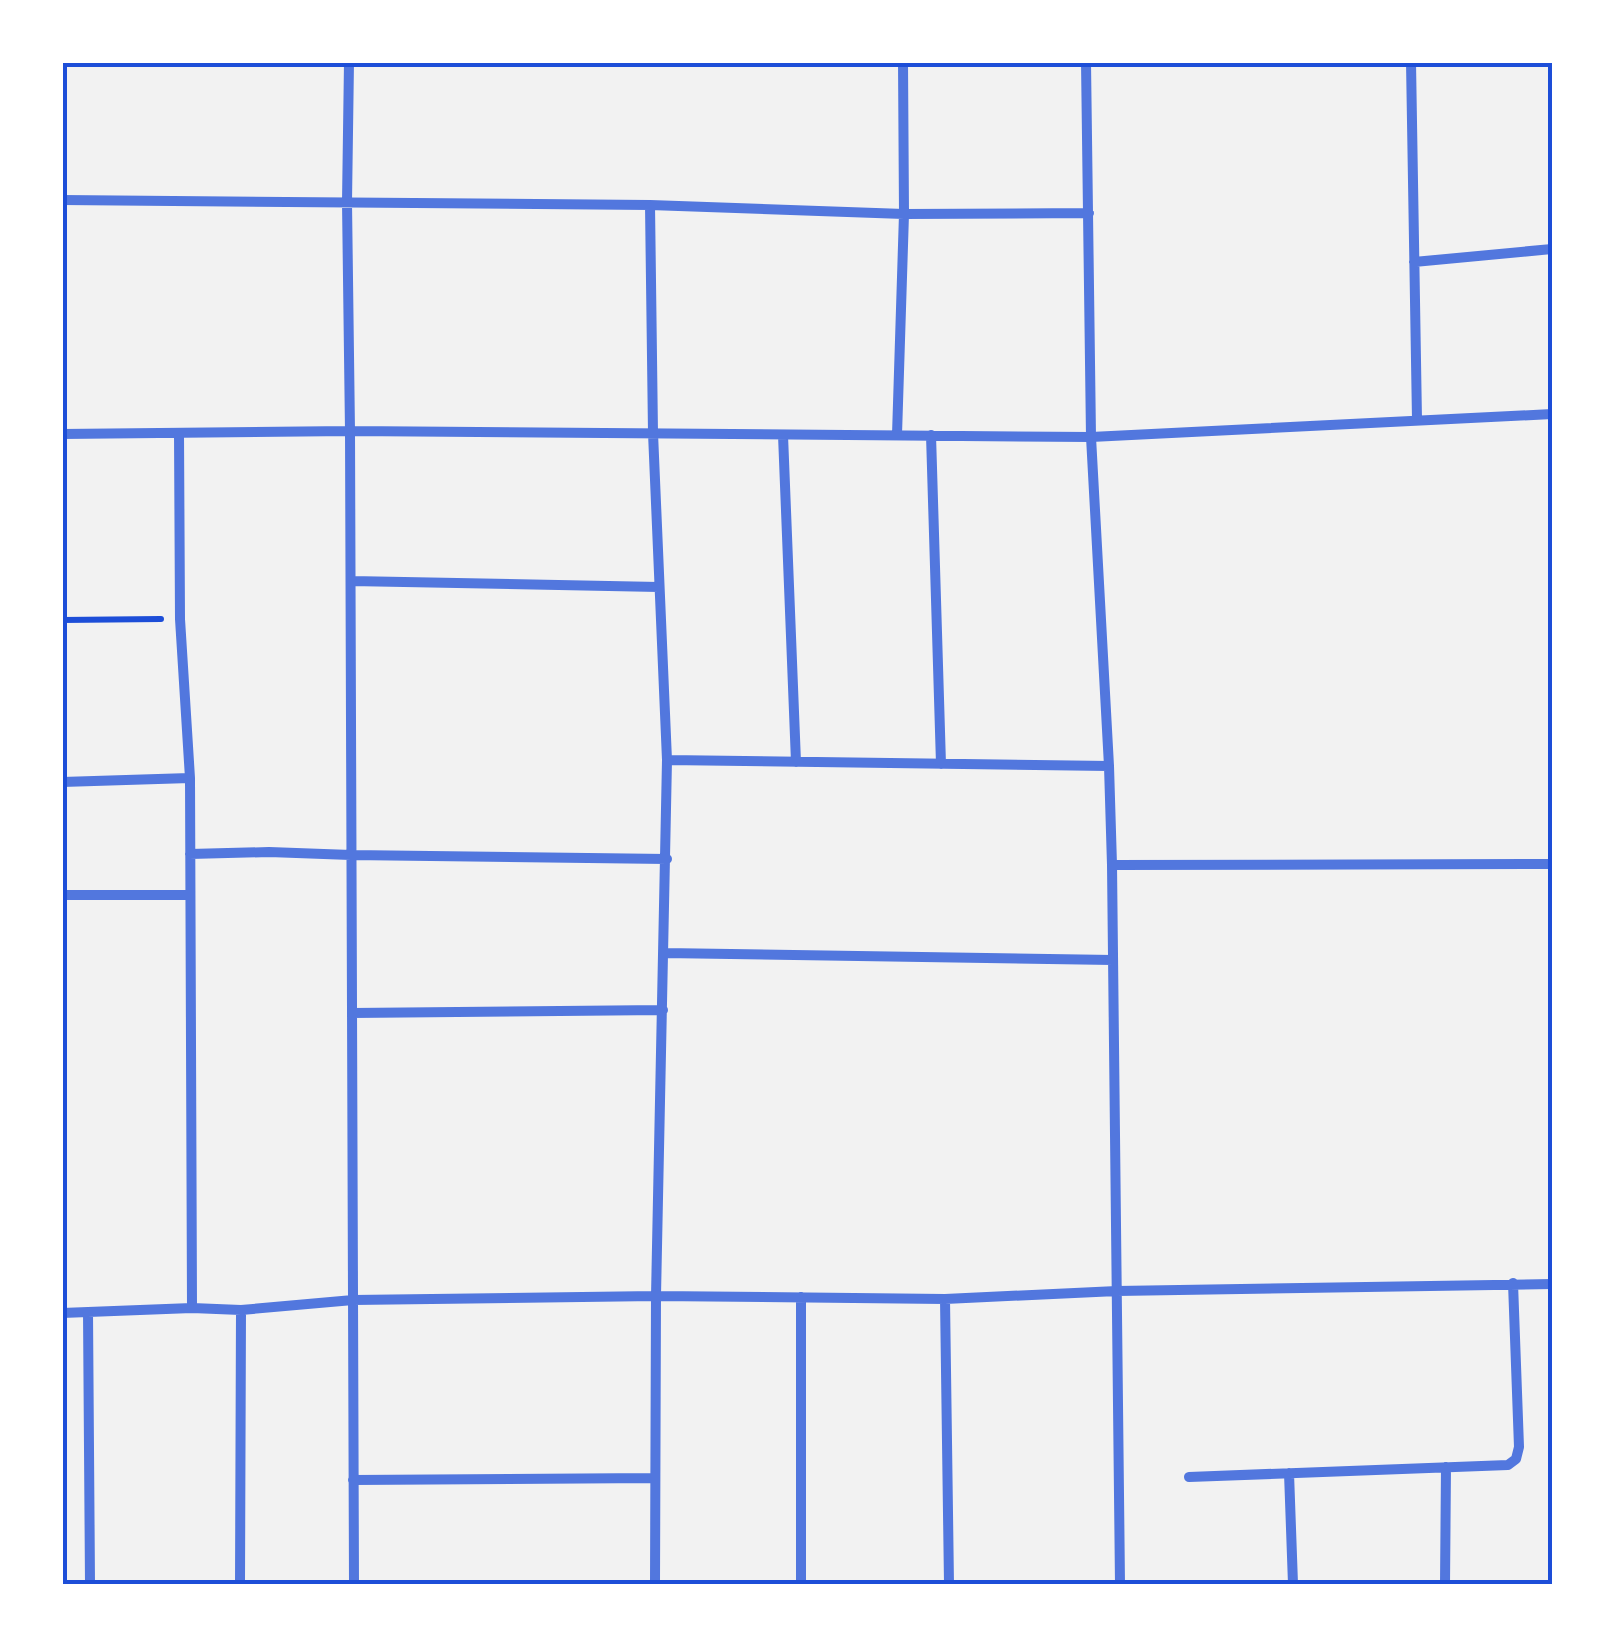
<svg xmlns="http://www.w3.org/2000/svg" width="1615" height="1647" font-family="'Noto Serif',serif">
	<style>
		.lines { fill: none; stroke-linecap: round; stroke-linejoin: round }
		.path { stroke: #1d4ed8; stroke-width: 6 }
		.minor { stroke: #5277de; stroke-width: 10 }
		.neatline { fill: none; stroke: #1d4ed8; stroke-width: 4 }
	</style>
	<rect width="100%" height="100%" fill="#f2f2f2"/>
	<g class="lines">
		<path class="path" d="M 62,620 L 161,619"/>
		<path class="minor" d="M 349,62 L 347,202 L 350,431 L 354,1584
			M 1086,62 L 1091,437 L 1109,766 L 1112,865 L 1120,1584
			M 1411,62 L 1417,420
			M 62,200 L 650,205 L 904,214 L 1089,213
			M 650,205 L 653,433 L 667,760 L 656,1296 L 655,1584
			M 1414,262 L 1552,249
			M 179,433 L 180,619 L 190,778 L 192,1308
			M 62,434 L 350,431 L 1091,437 L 1552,414
			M 783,435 L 796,762
			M 897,435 L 904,214 L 903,62
			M 931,435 L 941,764
			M 351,581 L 659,587
			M 667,760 L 1109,766
			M 62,782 L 190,778
			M 190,854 L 269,852 L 351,855 L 667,859
			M 1112,865 L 1552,864
			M 62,895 L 189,895
			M 664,953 L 1113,960
			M 352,1013 L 663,1010
			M 801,1297 L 801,1584
			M 945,1299 L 949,1584
			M 88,1312 L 90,1584
			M 62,1313 L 192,1308 L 241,1310 L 353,1300 L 656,1296 L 945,1299 L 1117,1291 L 1552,1284
			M 1289,1473 L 1293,1584
			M 1189,1477 L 1508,1465 L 1516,1459 L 1519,1447 L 1513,1283
			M 353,1480 L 655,1478
			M 240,1584 L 241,1310
			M 1445,1584 L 1446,1467"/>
	</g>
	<rect width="1615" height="1647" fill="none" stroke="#ffffff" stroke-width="130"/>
	<rect x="65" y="65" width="1485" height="1517" class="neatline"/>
</svg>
